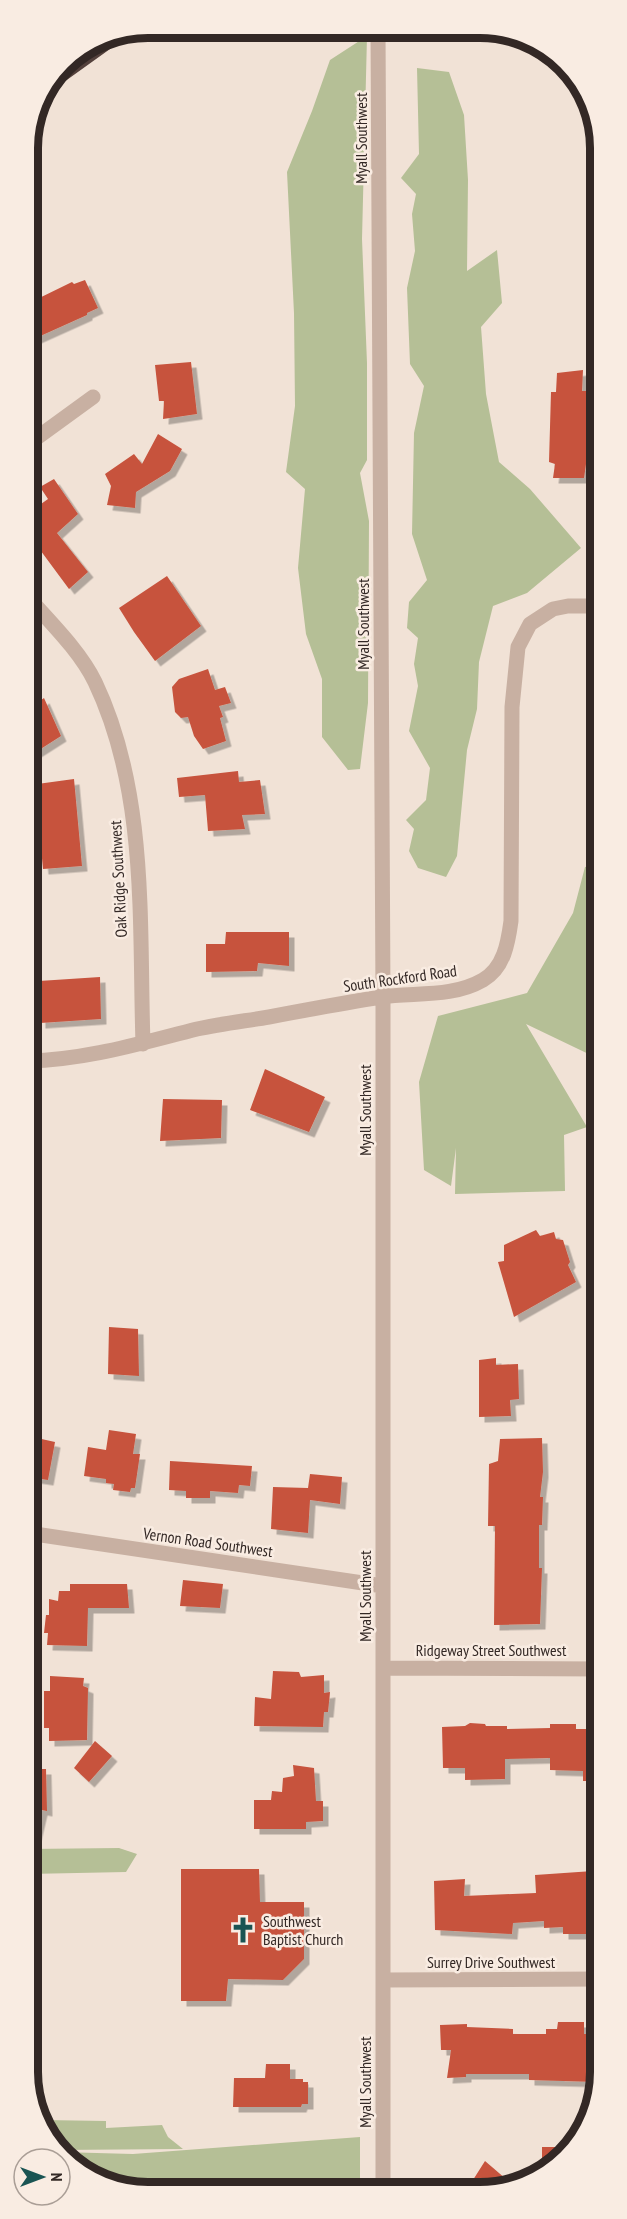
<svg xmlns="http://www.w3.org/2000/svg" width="627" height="2219" font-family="'PT Sans Narrow',sans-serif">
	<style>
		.green { fill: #b5bf96 }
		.building { fill: #c7533d; filter: url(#shadow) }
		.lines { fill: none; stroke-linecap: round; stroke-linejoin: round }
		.minor { stroke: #c8b0a2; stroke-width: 15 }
		.highway { stroke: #54413c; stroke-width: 18 }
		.labels { text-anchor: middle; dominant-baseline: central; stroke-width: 5; stroke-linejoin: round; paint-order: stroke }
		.street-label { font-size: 16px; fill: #332825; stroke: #f9ece2 }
		.poi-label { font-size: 16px; fill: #332825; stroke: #f9ece2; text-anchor: start }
		.rim { fill: none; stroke: #332825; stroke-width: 8 }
	</style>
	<defs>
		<filter id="shadow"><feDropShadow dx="5.5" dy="5.5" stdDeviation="0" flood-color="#0004"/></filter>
	</defs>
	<rect width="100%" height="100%" fill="#f1e2d6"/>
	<path class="green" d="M 367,36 L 362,239 L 367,363 L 367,460 L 360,473 L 369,521 L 368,703 L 360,769 L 348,770 L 322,737 L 322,679 L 306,634 L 298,568 L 305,489 L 286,472 L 295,406 L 294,313 L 287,172 L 312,111 L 330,60 Z
		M 417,68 L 449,72 L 464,115 L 468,180 L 467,271 L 497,250 L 502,303 L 481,327 L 486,394 L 499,462 L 530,489 L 581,548 L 527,593 L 493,606 L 479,662 L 477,709 L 467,750 L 457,856 L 446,877 L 418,868 L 409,851 L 414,829 L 406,820 L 426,800 L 430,768 L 409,731 L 418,686 L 414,664 L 418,638 L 407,628 L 409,602 L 427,580 L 412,534 L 414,433 L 424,386 L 410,364 L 407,288 L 415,251 L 412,214 L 416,194 L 401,178 L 419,154 Z
		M 599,865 L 599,1059 L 526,1024 L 587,1127 L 564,1135 L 565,1191 L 455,1194 L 456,1148 L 451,1186 L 424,1170 L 419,1082 L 438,1016 L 527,993 L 573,913 L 585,867 Z
		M 119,1848 L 137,1854 L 126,1872 L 28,1874 L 28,1849 Z
		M 43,2120 L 106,2121 L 106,2128 L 162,2125 L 168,2137 L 183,2149 L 57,2150 Z
		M 360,2137 L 360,2190 L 124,2190 L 60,2152 L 133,2154 Z"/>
	<path class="building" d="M 85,280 L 98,308 L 87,313 L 87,315 L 27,342 L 27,304 L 72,282 L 74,284 Z
		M 191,362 L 197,414 L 163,419 L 164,401 L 159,401 L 155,365 Z
		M 583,370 L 582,391 L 588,391 L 588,423 L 596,423 L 595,464 L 586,464 L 584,478 L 553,478 L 555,464 L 549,462 L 551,392 L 556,392 L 557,373 Z
		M 158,434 L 182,449 L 170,471 L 136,492 L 135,508 L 107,505 L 111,486 L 105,474 L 134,454 L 142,464 Z
		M 54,479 L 78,514 L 57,533 L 88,572 L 69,589 L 35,543 L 38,540 L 27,527 L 27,514 L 48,499 L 40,487 Z
		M 167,576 L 201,626 L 155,661 L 134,632 L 119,608 Z
		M 208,669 L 215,690 L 225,687 L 231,703 L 219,706 L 223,717 L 220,718 L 226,741 L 203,749 L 194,736 L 188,717 L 181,718 L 175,712 L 172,687 L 179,679 Z
		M 44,698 L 61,736 L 28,757 L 27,710 Z
		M 238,771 L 239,782 L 260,780 L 265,814 L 242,815 L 245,829 L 208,831 L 205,795 L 179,797 L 177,778 Z
		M 74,779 L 82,866 L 43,869 L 39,826 L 30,785 Z
		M 226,932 L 289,932 L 289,966 L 258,963 L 257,971 L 206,972 L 206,944 L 225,944 Z
		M 100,977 L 101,1019 L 40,1023 L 39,981 Z
		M 265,1069 L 325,1097 L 309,1132 L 250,1110 Z
		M 163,1099 L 222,1100 L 221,1138 L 160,1141 Z
		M 536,1230 L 540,1236 L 554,1232 L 556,1239 L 563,1240 L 570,1262 L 568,1265 L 576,1282 L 514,1317 L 498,1262 L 504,1261 L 504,1245 Z
		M 109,1327 L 138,1329 L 139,1376 L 108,1374 Z
		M 496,1358 L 496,1365 L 518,1364 L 519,1399 L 510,1400 L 511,1416 L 479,1417 L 479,1360 Z
		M 109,1430 L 136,1434 L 133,1454 L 140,1454 L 135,1488 L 131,1488 L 130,1492 L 113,1490 L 114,1484 L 106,1483 L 106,1479 L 84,1476 L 88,1447 L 106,1450 Z
		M 28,1436 L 55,1442 L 48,1480 L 28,1477 Z
		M 542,1438 L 543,1472 L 540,1497 L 543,1497 L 542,1525 L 539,1525 L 539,1568 L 542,1568 L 540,1624 L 494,1625 L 495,1526 L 488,1526 L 489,1464 L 498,1461 L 500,1439 Z
		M 170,1461 L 252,1466 L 250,1486 L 239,1485 L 238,1493 L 210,1491 L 210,1498 L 186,1498 L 186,1491 L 169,1490 Z
		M 310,1474 L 342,1477 L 340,1504 L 310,1500 L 308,1533 L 271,1529 L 273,1487 L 308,1488 Z
		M 183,1580 L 223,1584 L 220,1608 L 180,1606 Z
		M 70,1584 L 127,1584 L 129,1608 L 88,1608 L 87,1646 L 47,1645 L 48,1633 L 44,1633 L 46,1615 L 49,1615 L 49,1599 L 58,1601 L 59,1591 L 70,1591 Z
		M 273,1671 L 299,1672 L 301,1677 L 324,1675 L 324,1693 L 330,1692 L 328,1712 L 324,1712 L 323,1727 L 254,1726 L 255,1697 L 271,1699 Z
		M 50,1676 L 84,1678 L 83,1686 L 88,1688 L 87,1740 L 49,1741 L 49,1728 L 44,1728 L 44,1691 L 50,1691 Z
		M 470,1723 L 485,1724 L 486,1726 L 507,1726 L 507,1729 L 550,1728 L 550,1724 L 576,1724 L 576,1729 L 594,1729 L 594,1738 L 600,1738 L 600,1781 L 583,1781 L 583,1771 L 550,1770 L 550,1758 L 505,1759 L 505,1779 L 465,1780 L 465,1768 L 443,1768 L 442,1727 L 465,1726 Z
		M 95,1741 L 112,1756 L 89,1782 L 74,1768 Z
		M 293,1765 L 314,1768 L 316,1801 L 323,1801 L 323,1821 L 306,1822 L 306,1829 L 254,1829 L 254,1800 L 271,1800 L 272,1791 L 282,1792 L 283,1778 L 294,1776 Z
		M 28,1769 L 46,1769 L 47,1811 L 42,1810 L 35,1840 L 28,1840 Z
		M 181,1869 L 259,1869 L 260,1902 L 304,1902 L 304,1959 L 283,1980 L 228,1979 L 226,2001 L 181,2001 Z
		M 593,1871 L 594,1911 L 586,1911 L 586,1934 L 563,1934 L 563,1927 L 544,1928 L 544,1921 L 513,1923 L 512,1934 L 435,1930 L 434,1881 L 465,1879 L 464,1896 L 536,1893 L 535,1875 Z
		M 558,2022 L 584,2022 L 584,2034 L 599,2034 L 598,2082 L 529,2080 L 529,2074 L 466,2074 L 466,2077 L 447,2078 L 451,2050 L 441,2050 L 440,2025 L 467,2024 L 467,2027 L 513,2029 L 513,2034 L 546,2034 L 546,2029 L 557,2029 Z
		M 266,2064 L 290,2064 L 290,2079 L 303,2079 L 303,2082 L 308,2082 L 308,2104 L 302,2104 L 301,2107 L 233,2107 L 234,2078 L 265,2078 Z
		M 542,2147 L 571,2147 L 570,2151 L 542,2173 Z
		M 485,2161 L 513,2185 L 495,2191 L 466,2191 Z"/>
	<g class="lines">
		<path class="minor" d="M 378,29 L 383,997 L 383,2191
			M 27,445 L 93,397
			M 27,596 C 50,622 80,651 95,682 C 148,793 139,924 143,1044
			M 28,1061 C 86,1060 141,1043 197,1029 C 220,1024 245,1021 269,1017 C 306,1010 343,1003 381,997 C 414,992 452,998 483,980 C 504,968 508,943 511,921 L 512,707 L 518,647 L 530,624 L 553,609 L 568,606 L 599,606
			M 28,1533 L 383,1586
			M 383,1668 L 600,1669
			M 383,1980 L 600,1979"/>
		<path class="highway" d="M 50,81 L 117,33"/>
	</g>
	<defs>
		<g id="church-bare" transform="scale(2.07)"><path d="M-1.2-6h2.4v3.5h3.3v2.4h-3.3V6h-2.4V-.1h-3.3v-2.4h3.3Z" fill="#1a5453" stroke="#f9ece2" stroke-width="2.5" paint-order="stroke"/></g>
	</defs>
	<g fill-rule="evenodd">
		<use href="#church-bare" x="243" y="1930"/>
	</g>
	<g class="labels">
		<g class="street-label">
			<text transform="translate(361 138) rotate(-90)">Myall Southwest</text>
			<text transform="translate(363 624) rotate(-90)">Myall Southwest</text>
			<text transform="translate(118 879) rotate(-93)">Oak Ridge Southwest</text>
			<text transform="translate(400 978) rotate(-8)">South Rockford Road</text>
			<text transform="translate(365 1110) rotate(-90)">Myall Southwest</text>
			<text transform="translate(208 1542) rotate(8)">Vernon Road Southwest</text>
			<text transform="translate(365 1596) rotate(-90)">Myall Southwest</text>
			<text x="491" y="1650">Ridgeway Street Southwest</text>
			<text x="491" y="1962">Surrey Drive Southwest</text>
			<text transform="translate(365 2082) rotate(-90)">Myall Southwest</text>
		</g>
		<g class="poi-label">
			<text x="263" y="1921">Southwest<tspan x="263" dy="18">Baptist Church</tspan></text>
		</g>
	</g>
	<path d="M0 0H627V2219H0ZM148 38H480A110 110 0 0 1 590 148V2072A110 110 0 0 1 480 2182H148A110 110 0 0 1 38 2072V148A110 110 0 0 1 148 38Z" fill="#f9ece2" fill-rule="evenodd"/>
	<path class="rim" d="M148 38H480A110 110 0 0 1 590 148V2072A110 110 0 0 1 480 2182H148A110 110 0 0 1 38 2072V148A110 110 0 0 1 148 38Z"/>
	<g transform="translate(42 2177) rotate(90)"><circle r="28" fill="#f9ece2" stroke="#aa9e96" stroke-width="1.5"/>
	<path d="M0-4.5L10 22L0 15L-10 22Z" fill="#1a5453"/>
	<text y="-9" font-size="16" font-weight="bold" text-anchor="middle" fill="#332825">N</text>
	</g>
</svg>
